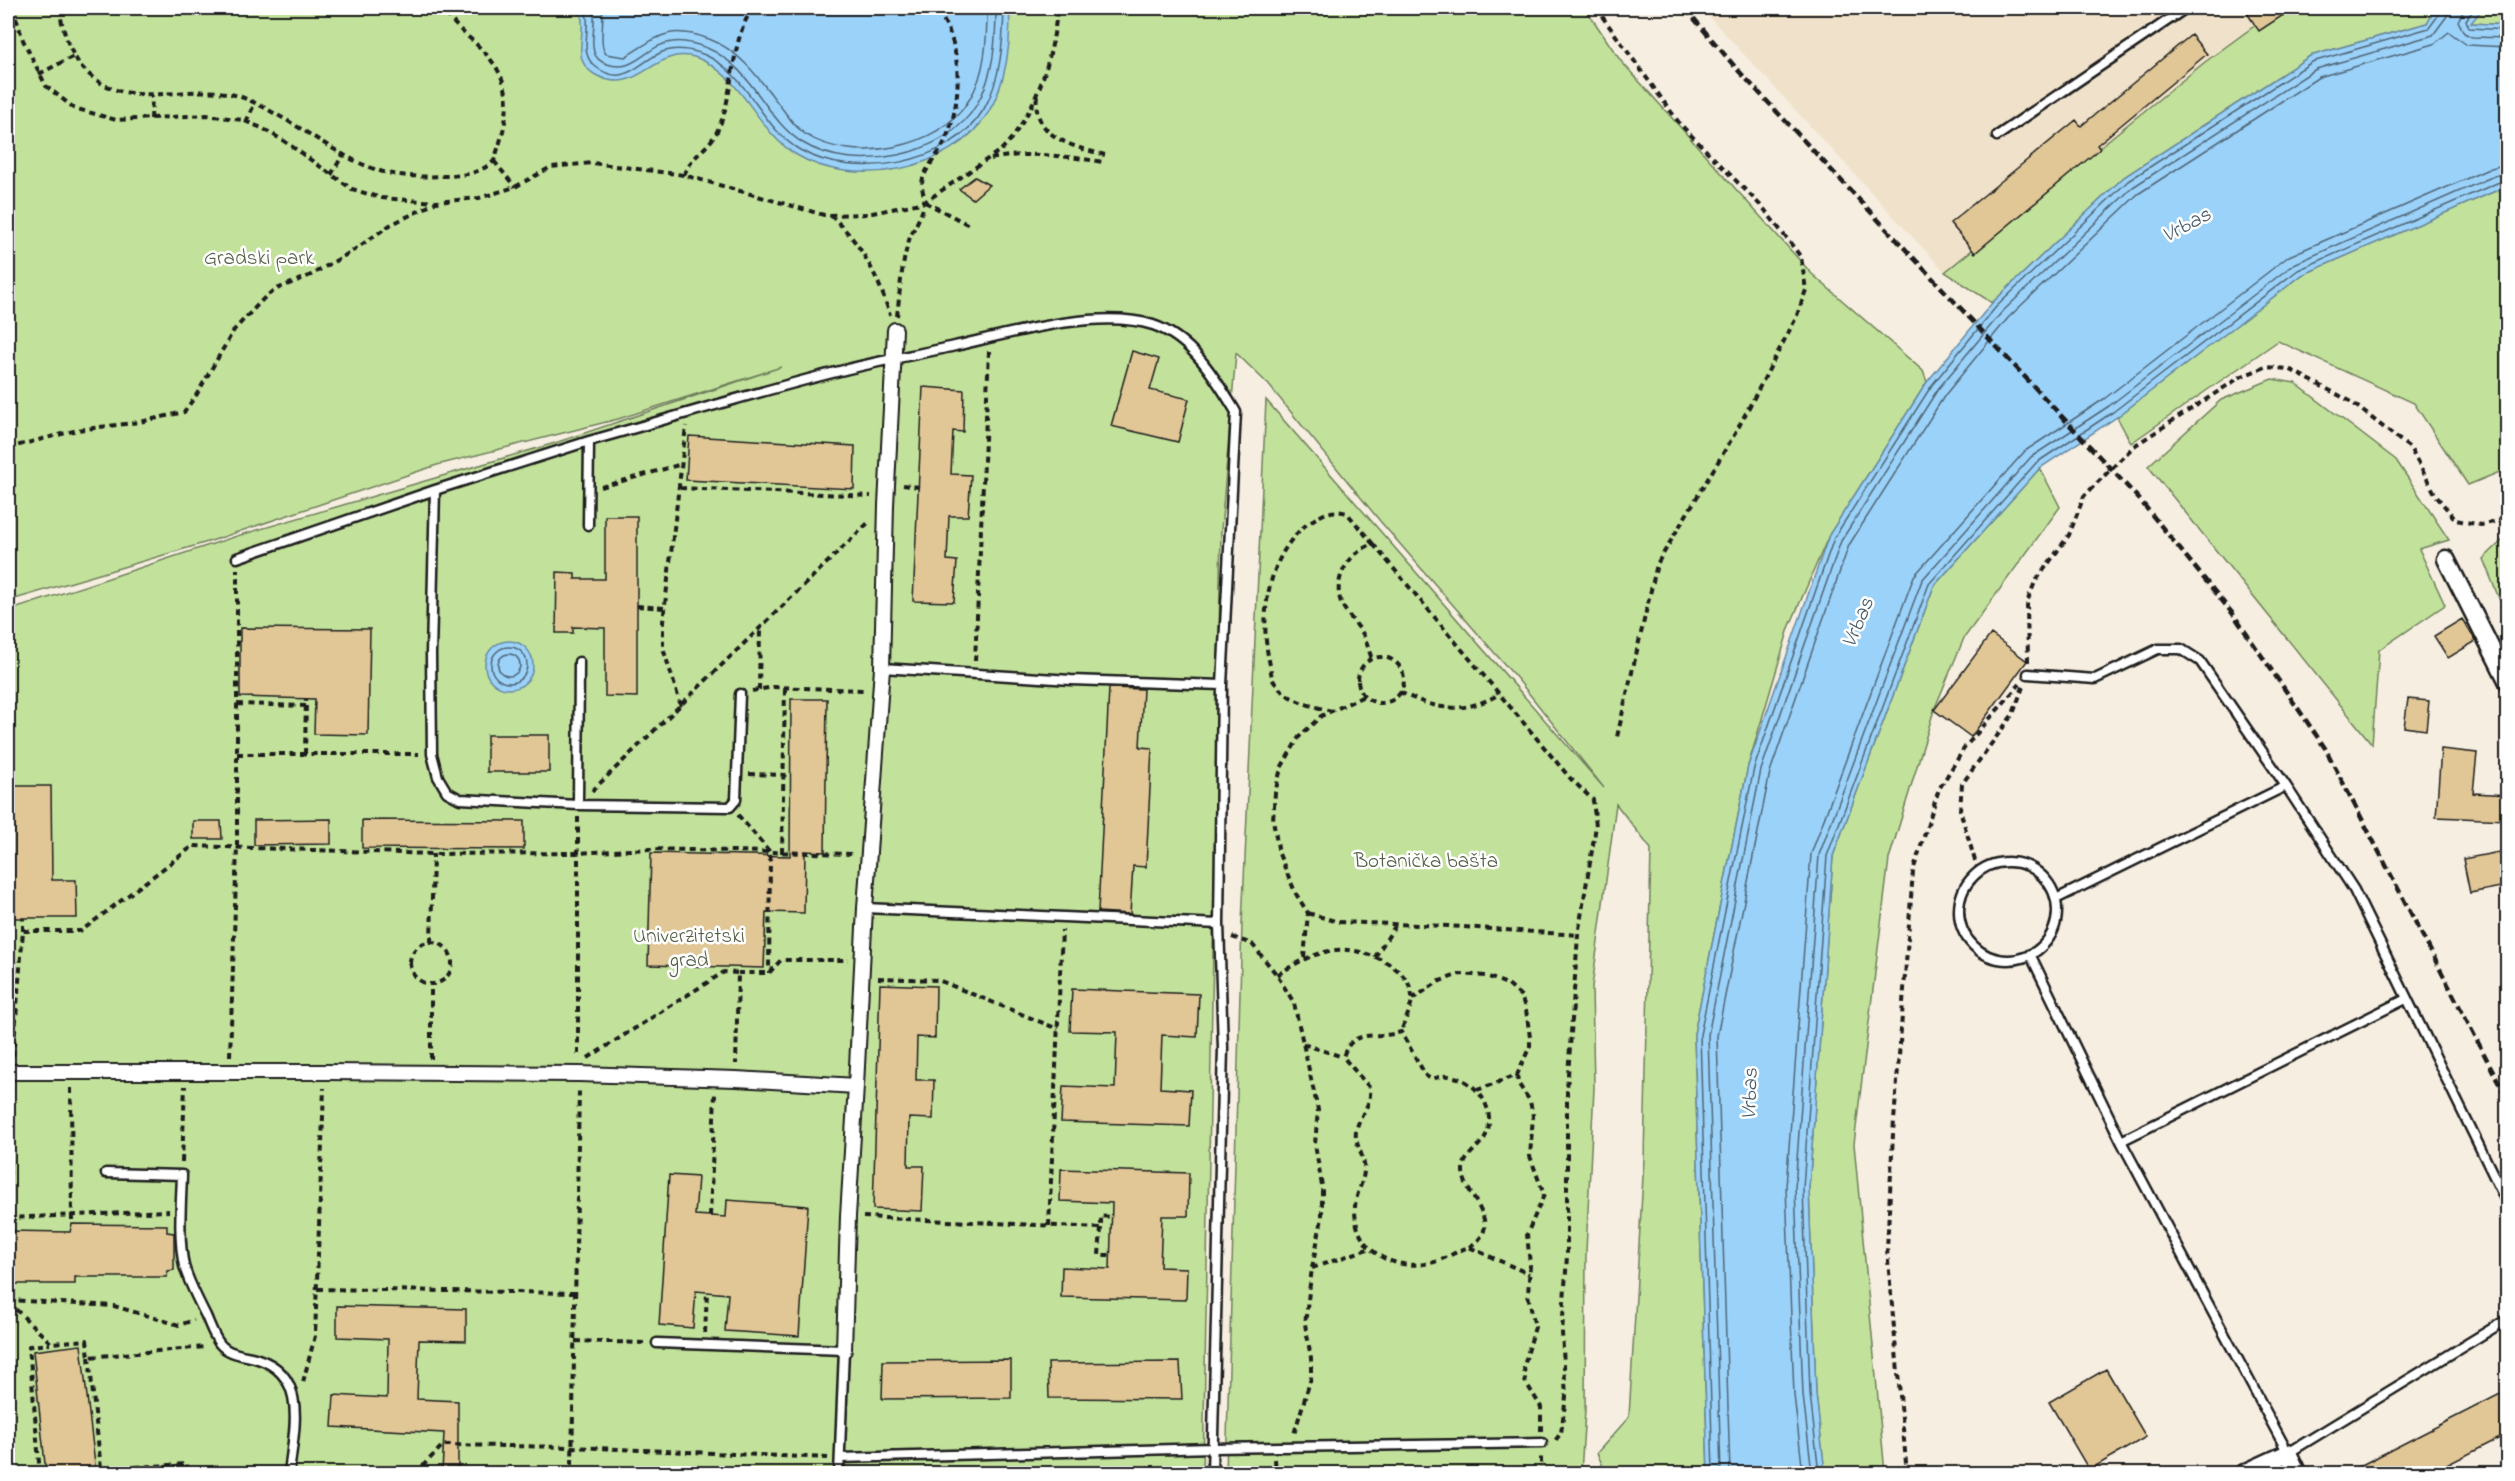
<svg xmlns="http://www.w3.org/2000/svg" width="2515" height="1481" font-family="'Indie Flower',sans-serif">
	<style>
		.built { fill: #f0e2ca }
		.green { fill: #c2e29b; stroke: #6f7f5c; stroke-width: 1.5 }
		.water { fill: #9bd2fa; stroke: #6889a1; stroke-width: 1.5 }
		.lines { fill: none; stroke-linecap: round; stroke-linejoin: round }
		.shore { stroke: #4f6575; stroke-width: 1.5 }
		.building { fill: #e1c796; stroke: #1c1c1c; stroke-width: 1.5 }
		.service-casing { stroke: #1c1c1c; stroke-width: 13 }
		.pedestrian-casing { stroke: #1c1c1c; stroke-width: 18 }
		.minor-casing { stroke: #1c1c1c; stroke-width: 21 }
		.path { stroke: #1c1c1c; stroke-width: 4; stroke-dasharray: 6 4.5; stroke-linecap: butt }
		.service { stroke: #fff; stroke-width: 8 }
		.pedestrian { stroke: #fff; stroke-width: 14 }
		.minor { stroke: #fff; stroke-width: 16 }
		.rail { stroke: #1c1c1c; stroke-width: 4.5; stroke-dasharray: 9 4.5; stroke-linecap: butt }
		.labels { text-anchor: middle; dominant-baseline: central; stroke-width: 5; stroke-linejoin: round; paint-order: stroke }
		.park-label { font-size: 21px; fill: #566148; stroke: #fff }
		.water-label { font-size: 22px; font-style: italic; fill: #485c6a; stroke: #fff }
	</style>
	<rect width="100%" height="100%" fill="#f6eee0"/>
	<filter id="ink" filterUnits="userSpaceOnUse"><feTurbulence type="fractalNoise" baseFrequency=".0167" numOctaves="2"/><feDisplacementMap in="SourceGraphic" scale="12" xChannelSelector="R" yChannelSelector="G"/><feConvolveMatrix kernelMatrix="1 2 1 2 8 2 1 2 1" color-interpolation-filters="sRGB"/></filter>
	<g filter="url(#ink)">
		<path class="built" d="M 1701,8 L 2279,8 L 2205,62 L 1945,272 Z"/>
		<path class="green" d="M 8,8 L 1585,8 L 1620,60 L 1812,274 L 1923,371 L 1927,382 L 1829,535 L 1789,628 L 1748,766 L 1722,895 L 1694,1034 L 1708,1473 L 1606,1473 L 1597,1453 L 1629,1417 L 1644,1159 L 1651,849 L 1616,804 L 1592,987 L 1594,1088 L 1586,1251 L 1585,1410 L 1581,1473 L 1226,1473 L 1242,924 L 1266,400 L 1604,788 L 1519,681 L 1380,521 L 1268,384 L 1236,353 L 1221,530 L 1203,1473 L 8,1473 L 8,611 L 237,536 L 555,443 L 781,367 L 618,419 L 437,465 L 211,541 L 8,601 Z
			M 2279,8 L 2436,8 L 2427,23 L 2310,56 L 2124,177 L 1992,303 L 1945,272 L 2205,62 Z
			M 2483,8 L 2507,8 L 2507,25 L 2470,23 Z
			M 2507,186 L 2507,469 L 2468,485 L 2414,403 L 2278,341 L 2131,443 L 2117,417 L 2302,275 Z
			M 2272,379 L 2295,383 L 2396,460 L 2449,540 L 2419,549 L 2445,605 L 2379,650 L 2372,744 L 2148,466 L 2221,400 Z
			M 2040,468 L 2060,507 L 1964,638 L 1934,710 L 1889,859 L 1854,1144 L 1885,1473 L 1825,1474 L 1816,1394 L 1809,1188 L 1833,856 L 1934,586 Z
			M 2507,536 L 2507,618 L 2483,559 Z"/>
		<path class="water" d="M 577,8 L 1009,8 C 1012,41 1006,84 988,113 C 952,171 853,190 795,154 C 758,131 745,82 704,61 C 655,37 641,102 594,74 C 567,58 592,27 577,8 Z
			M 2436,8 L 2483,8 L 2471,23 L 2507,25 L 2507,186 L 2302,275 L 2117,417 L 2040,468 L 1934,586 L 1833,856 L 1809,1188 L 1816,1394 L 1825,1473 L 1708,1473 L 1694,1034 L 1748,766 L 1829,535 L 1927,382 L 1992,303 L 2124,177 L 2310,56 L 2427,23 Z
			M485 665a24 24 0 1 1 48 0a24 24 0 1 1-48 0Z"/>
		<g class="lines">
			<path class="shore" d="M 584,8 C 594,26 576,53 596,67 C 624,88 638,63 660,53 C 674,47 691,49 705,55 C 749,74 760,127 800,150 C 854,181 951,165 984,109 C 1001,79 1003,42 1004,8
				M 593,8 C 597,22 590,38 594,52 C 596,59 601,62 607,64 C 635,74 646,45 672,42 C 683,40 697,44 707,48 C 753,67 765,120 803,143 C 853,174 947,157 977,104 C 994,75 996,40 996,8
				M 602,8 C 605,21 598,44 606,54 L 625,57 C 658,37 668,24 709,39 C 742,51 763,84 784,111 C 790,119 796,128 805,134 C 852,165 940,149 969,100 C 986,74 987,38 987,8
				M 2465,8 L 2458,21 L 2464,33 L 2472,37 L 2508,38
				M 2475,8 L 2466,20 L 2469,28 L 2508,30
				M491 665a18 18 0 1 1 36 0a18 18 0 1 1-36 0Z
				M498 665a11 11 0 1 1 22 0a11 11 0 1 1-22 0Z
				M 1713,1474 L 1700,1035 L 1754,768 L 1834,538 L 1932,385 L 1996,307 L 2128,181 L 2312,62 L 2429,28 L 2440,13 L 2441,8
				M 1721,1474 L 1708,1035 L 1761,770 L 1841,541 L 1938,389 L 2002,312 L 2133,187 L 2316,69 L 2433,35 L 2447,16 L 2449,8
				M 1730,1474 L 1717,1036 L 1770,772 L 1849,545 L 1945,395 L 2008,318 L 2138,194 L 2319,77 L 2434,44 L 2449,32 L 2467,45 L 2508,47
				M 1803,1474 L 1794,1395 L 1786,1187 L 1811,854 L 1914,576 L 2025,451 L 2104,399 L 2289,256 L 2491,168 L 2508,164
				M 1812,1474 L 1803,1395 L 1795,1188 L 1819,855 L 1922,580 L 2031,457 L 2109,406 L 2294,264 L 2494,176 L 2508,173
				M 1819,1474 L 1810,1394 L 1803,1188 L 1827,856 L 1929,584 L 2036,463 L 2113,412 L 2298,270 L 2497,183 L 2508,180"/>
		</g>
		<path class="building" d="M 2255,8 L 2294,8 L 2259,31 L 2247,13 Z
			M 2191,35 L 2207,54 L 2097,145 L 2100,149 L 1975,253 L 1950,223 L 2076,120 L 2081,126 Z
			M 975,177 L 989,185 L 973,199 L 959,189 Z
			M 1132,351 L 1159,359 L 1150,390 L 1189,399 L 1178,442 L 1111,426 Z
			M 923,387 L 964,390 L 963,432 L 953,431 L 951,474 L 971,475 L 968,516 L 949,516 L 947,560 L 957,561 L 954,602 L 913,601 Z
			M 689,436 L 855,446 L 854,489 L 686,480 Z
			M 605,516 L 637,516 L 637,697 L 605,696 L 605,628 L 573,627 L 573,633 L 556,633 L 557,572 L 575,573 L 575,579 L 605,579 Z
			M 2462,619 L 2476,641 L 2448,658 L 2434,636 Z
			M 240,628 L 370,629 L 368,735 L 314,734 L 315,699 L 240,697 Z
			M 1991,634 L 2027,661 L 1971,737 L 1934,710 Z
			M 1109,688 L 1143,689 L 1140,747 L 1152,748 L 1146,867 L 1133,866 L 1130,914 L 1098,912 Z
			M 791,699 L 827,699 L 825,852 L 805,851 L 804,913 L 766,912 L 764,968 L 648,965 L 651,853 L 790,856 Z
			M 2408,699 L 2429,701 L 2426,730 L 2404,727 Z
			M 487,735 L 549,735 L 549,772 L 487,772 Z
			M 2441,749 L 2477,753 L 2473,793 L 2508,795 L 2508,820 L 2436,817 Z
			M 8,786 L 51,786 L 52,880 L 76,880 L 77,918 L 8,918 Z
			M 331,819 L 331,844 L 254,845 L 254,820 Z
			M 362,820 L 524,821 L 524,849 L 362,848 Z
			M 193,821 L 221,821 L 222,839 L 193,839 Z
			M 2500,852 L 2506,886 L 2470,893 L 2463,859 Z
			M 880,984 L 936,986 L 935,1038 L 917,1037 L 916,1080 L 934,1080 L 933,1119 L 909,1118 L 908,1166 L 924,1166 L 922,1211 L 873,1209 Z
			M 1072,989 L 1199,994 L 1197,1037 L 1162,1035 L 1160,1088 L 1191,1090 L 1189,1126 L 1061,1122 L 1063,1086 L 1115,1088 L 1117,1032 L 1070,1031 Z
			M 1061,1169 L 1189,1173 L 1188,1216 L 1162,1216 L 1160,1267 L 1187,1268 L 1186,1300 L 1061,1297 L 1062,1267 L 1110,1269 L 1112,1203 L 1060,1201 Z
			M 669,1175 L 698,1177 L 695,1215 L 726,1217 L 727,1200 L 808,1206 L 799,1336 L 725,1331 L 728,1294 L 696,1291 L 693,1328 L 659,1325 Z
			M 72,1224 L 167,1225 L 167,1232 L 174,1233 L 174,1270 L 168,1271 L 167,1277 L 75,1277 L 75,1284 L 8,1284 L 8,1231 L 70,1232 Z
			M 337,1306 L 466,1309 L 466,1341 L 419,1340 L 417,1399 L 458,1401 L 458,1473 L 442,1473 L 444,1433 L 332,1427 L 334,1395 L 387,1398 L 388,1339 L 337,1337 Z
			M 81,1345 L 96,1473 L 46,1473 L 33,1351 Z
			M 1011,1360 L 1011,1398 L 882,1399 L 883,1361 Z
			M 1180,1362 L 1182,1399 L 1049,1398 L 1048,1363 Z
			M 2106,1369 L 2146,1437 L 2089,1470 L 2049,1402 Z
			M 2508,1390 L 2508,1434 L 2431,1473 L 2346,1473 Z"/>
		<g class="lines">
			<g class="service-casing">
				<path id="service" d="M 1997,136 L 2186,8
					M 588,525 L 589,441 C 676,417 762,390 848,369 C 884,360 920,354 955,346 C 1011,333 1098,308 1153,325 C 1192,338 1216,379 1236,412 L 1222,685 L 1219,924 L 1223,1048 L 1212,1474
					M 237,558 L 435,490
					M 579,662 L 578,805 L 460,799 L 447,792 L 438,777 L 432,754 L 431,654 L 435,490 L 589,441
					M 882,668 L 1071,680 L 1222,685
					M 2028,674 L 2095,679 L 2158,649 L 2181,649 L 2200,661 L 2286,786 L 2354,890 L 2508,1205
					M 578,805 L 730,807 L 736,800 L 740,694
					M1959 911a49 49 0 1 1 98 0a49 49 0 1 1-98 0Z
					M 2056,899 L 2286,786
					M 865,908 L 1219,924
					M 2030,954 L 2121,1141 L 2288,1453 L 2508,1319
					M 2121,1141 L 2406,999
					M 106,1173 L 182,1175 C 181,1205 178,1236 184,1266 C 189,1283 198,1300 206,1316 C 210,1325 214,1337 220,1344 C 229,1355 246,1355 258,1359 C 310,1376 293,1432 289,1474
					M 657,1343 L 844,1350 L 839,1474
					M 840,1458 L 1213,1448 L 1542,1443"/>
			</g>
			<g class="pedestrian-casing">
				<path id="pedestrian" d="M 8,1072 L 325,1072 L 579,1074 L 736,1079 L 856,1086 L 865,908 L 882,668 L 886,505 L 895,330
					M 844,1350 L 848,1216 L 856,1086"/>
			</g>
			<g class="minor-casing">
				<path id="minor" d="M 2446,559 L 2508,682
					M 2242,1474 L 2288,1453 L 2298,1474"/>
			</g>
			<path class="path" d="M 13,8 L 23,40 L 46,86 L 74,108 L 116,120 L 207,115 L 242,120 L 262,128 L 284,141 L 352,189 L 381,198 L 436,202 L 479,198 L 515,187 L 551,167 L 593,163 L 684,175 L 824,215 L 868,214 L 925,202 L 1002,149 C 1036,114 1054,55 1057,8
				M 59,8 C 64,36 72,65 98,81 C 139,108 187,84 231,94 C 252,99 270,111 288,121 C 317,138 348,161 380,171 C 400,177 423,177 443,176 C 462,176 479,174 494,161 C 511,110 517,81 474,42 C 463,32 450,22 444,8
				M 1596,8 L 1680,124 L 1764,209 L 1801,257 L 1806,290 L 1796,318 L 1737,430 L 1657,564 L 1617,737
				M 39,74 L 74,56
				M 1037,96 C 1031,137 1074,147 1105,155
				M 151,119 L 152,96
				M 246,122 L 255,103
				M 991,159 C 1027,151 1066,156 1103,162
				M 494,161 L 515,187
				M 331,175 L 344,153
				M 684,175 C 693,153 711,148 719,127 C 735,91 730,39 753,8
				M 925,202 L 969,225
				M 830,215 C 861,242 878,276 890,315
				M 897,316 C 900,292 901,267 908,244 C 911,230 924,215 924,201 C 925,195 921,189 922,183 C 924,169 938,156 944,143 C 963,104 964,42 935,8
				M 8,448 L 77,430 L 140,422 L 184,412 L 197,394 L 234,330 L 266,296 L 279,288 L 311,275 L 354,250 L 390,225 L 435,203
				M 903,485 L 919,487
				M 601,487 L 682,464
				M 680,488 L 871,496
				M 1373,544 L 1570,778 L 1593,800 L 1596,826 L 1578,935 L 1567,1089 L 1567,1256 L 1562,1333 L 1566,1397 L 1561,1433 L 1554,1442
				M 637,606 L 664,608
				M1358 680a23 23 0 1 1 46 0a23 23 0 1 1-46 0Z
				M 975,661 L 989,351
				M 2028,662 L 2027,602 L 2035,582 L 2069,535 L 2084,496 L 2134,446 L 2242,376 L 2266,367 L 2289,369 L 2350,401 L 2410,448 L 2437,497 L 2456,520 L 2481,525 L 2502,520 L 2508,514
				M 759,690 L 760,628
				M 752,691 L 773,687 L 864,690
				M 1400,692 C 1437,711 1464,714 1500,694
				M 237,704 L 306,706
				M 681,706 L 663,648 L 663,622 L 686,426
				M 1332,711 C 1312,706 1287,701 1275,683 C 1271,679 1271,671 1270,665 C 1258,616 1268,549 1313,520 C 1325,513 1333,509 1347,513 L 1373,544 C 1349,552 1331,580 1342,605 C 1348,616 1358,625 1364,636 C 1367,643 1369,651 1372,659
				M 237,754 L 419,754
				M 305,754 L 306,698
				M 749,774 L 791,775
				M 592,791 L 869,522
				M 738,815 L 770,852 L 769,973
				M 578,817 L 578,1058
				M 782,853 L 785,688
				M 1978,871 L 1960,810 L 1962,784 L 2013,714 L 2024,684
				M 1308,913 L 1338,922 L 1448,926 L 1578,935
				M 23,931 L 23,918
				M 1232,937 L 1252,944 L 1277,975 L 1294,1003 L 1318,1110 L 1315,1144 L 1322,1186 L 1322,1218 L 1312,1268 L 1305,1324 L 1311,1358 L 1311,1378 L 1294,1434
				M410 963a21 21 0 1 1 42 0a21 21 0 1 1-42 0Z
				M 431,942 L 433,854
				M 1375,957 L 1395,926
				M 1304,958 L 1308,913 L 1296,894 L 1279,854 L 1273,820 L 1275,793 L 1281,768 L 1299,737 L 1321,716 L 1364,696
				M 738,973 L 769,973 L 781,960 L 848,960
				M 1277,975 C 1296,963 1313,953 1336,950 C 1362,947 1411,966 1412,997 C 1412,1008 1404,1022 1401,1032
				M 878,978 L 938,980 L 1058,1029
				M 1412,999 L 1440,981 L 1460,974 L 1486,976 L 1507,984 L 1521,996 L 1526,1010 L 1530,1037 L 1530,1046 L 1517,1075 L 1477,1090
				M 1303,1044 L 1343,1057
				M 13,1056 L 23,931 L 81,931 L 193,846 L 433,854 L 577,853 L 649,849 L 854,854
				M 230,1056 L 237,847 L 237,569
				M 588,1058 L 724,972 L 738,973 L 736,1064
				M 431,1059 L 431,984
				M 1517,1075 L 1518,1083 L 1530,1101 L 1533,1116 L 1530,1156 L 1544,1195 L 1527,1234 L 1530,1265 L 1528,1295 L 1535,1327 L 1524,1366 L 1525,1381 L 1541,1407 L 1541,1431
				M 71,1088 L 72,1224
				M 182,1162 L 185,1086
				M 710,1216 L 715,1094
				M 863,1217 L 1101,1228 L 1101,1216 L 1112,1217
				M 8,1218 L 12,1088
				M 8,1218 L 169,1211
				M 1049,1226 L 1062,930
				M 1101,1228 L 1099,1255 L 1111,1255
				M 1469,1247 C 1507,1225 1464,1197 1463,1171 C 1463,1154 1481,1148 1487,1133 C 1496,1107 1475,1079 1449,1076 C 1442,1075 1437,1078 1431,1079 L 1426,1076 L 1401,1032 C 1376,1040 1353,1026 1343,1057 L 1370,1088 C 1372,1106 1359,1115 1356,1131 C 1354,1145 1366,1157 1364,1171 C 1363,1185 1354,1197 1355,1211 C 1356,1252 1393,1271 1430,1263 C 1444,1260 1456,1251 1469,1247 L 1529,1274
				M 1312,1268 L 1368,1249
				M 317,1289 L 576,1293
				M 8,1300 L 114,1306 L 179,1325 L 194,1320
				M 8,1302 L 51,1343 L 87,1340 L 89,1357 L 205,1347
				M 705,1333 L 707,1292
				M 575,1341 L 646,1343
				M 89,1357 L 101,1469 L 187,1464 L 187,1474
				M 303,1382 L 315,1336 L 324,1088
				M 1275,1459 L 1276,1474
				M 572,1465 L 579,1090
				M 40,1474 L 29,1346 L 50,1344
				M 415,1474 L 443,1445 L 572,1447 L 828,1458
				M 1541,1474 L 1541,1456
				M 1907,1474 L 1887,1249 L 1893,1134 L 1913,871 L 1939,789 L 1965,747 L 2020,684"/>
			<use href="#service" class="service"/>
			<use href="#pedestrian" class="pedestrian"/>
			<use href="#minor" class="minor"/>
			<path class="rail" d="M 1685,8 L 1736,68 L 2139,499 L 2233,614 L 2325,748 L 2508,1100"/>
		</g>
	</g>
	<g class="labels">
		<g class="park-label">
			<text x="259" y="259">Gradski park</text>
			<text x="1426" y="862">Botanička bašta</text>
			<text x="689" y="937">Univerzitetski<tspan x="689" dy="24">grad</tspan></text>
		</g>
		<g class="water-label">
			<text transform="translate(2187 226) rotate(-28)">Vrbas</text>
			<text transform="translate(1859 623) rotate(-67)">Vrbas</text>
			<text transform="translate(1751 1094) rotate(-88)">Vrbas</text>
		</g>
	</g>
	<rect width="2515" height="1481" fill="none" stroke="#fff" stroke-width="30"/>
	<rect x="15" y="15" width="2485" height="1451" fill="none" stroke="#1c1c1c" stroke-width="2" filter="url(#ink)"/>
</svg>
